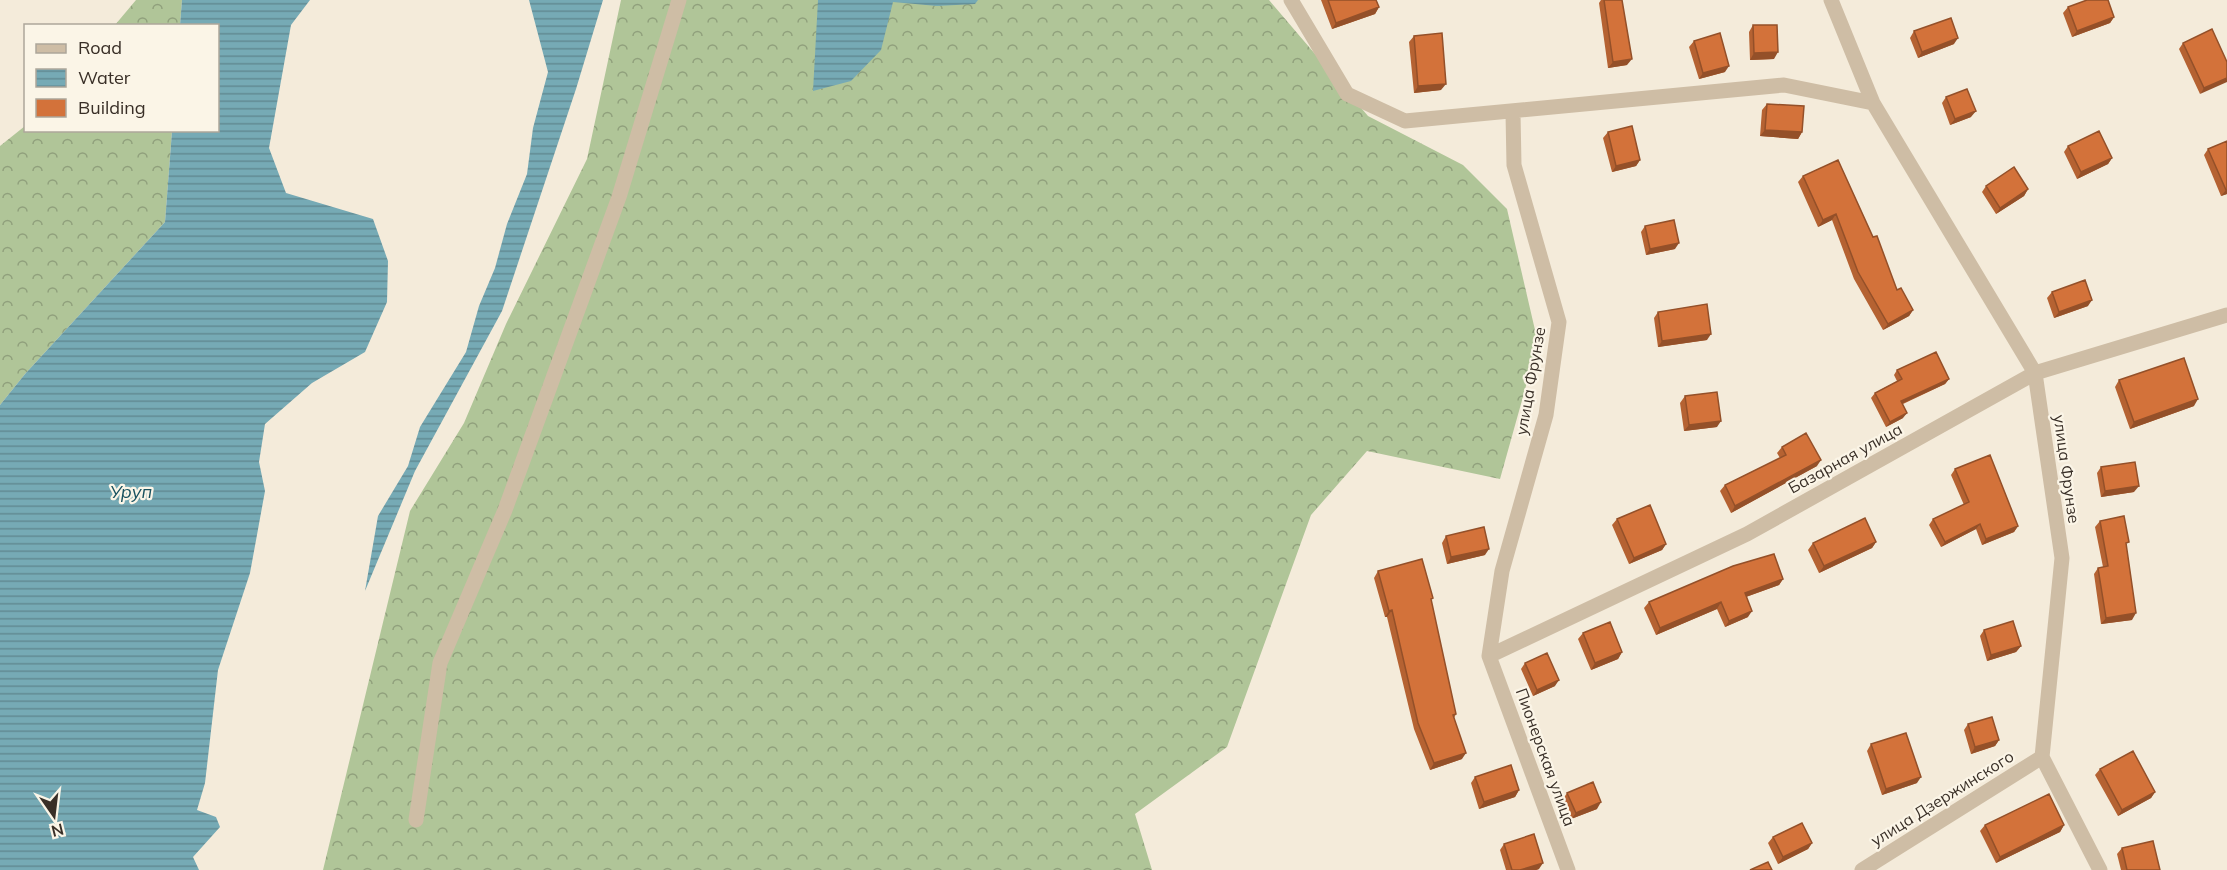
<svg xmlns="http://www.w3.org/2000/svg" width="2227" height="870" font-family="Mulish,sans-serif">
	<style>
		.forest { fill: url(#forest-crowns) }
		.water { fill: url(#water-rules) }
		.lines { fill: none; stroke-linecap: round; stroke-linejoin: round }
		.street { stroke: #cebda5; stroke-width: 15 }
		.wall { fill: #b56232 }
		.shaded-wall { fill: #945029 }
		.building { fill: #d3723a; stroke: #945029; stroke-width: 1.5 }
		.labels { text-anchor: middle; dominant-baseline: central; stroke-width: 4.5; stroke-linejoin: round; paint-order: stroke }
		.street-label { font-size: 16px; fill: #392f27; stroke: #fbf5e7 }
		.water-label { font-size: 18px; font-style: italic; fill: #18515f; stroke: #fbf5e7 }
	</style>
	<defs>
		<pattern id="forest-crowns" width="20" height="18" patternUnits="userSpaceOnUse" patternTransform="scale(1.5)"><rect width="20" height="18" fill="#b0c598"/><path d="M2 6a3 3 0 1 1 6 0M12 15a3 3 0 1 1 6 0" fill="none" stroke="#90a07c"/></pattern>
		<pattern id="water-rules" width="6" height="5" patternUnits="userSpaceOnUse" patternTransform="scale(1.5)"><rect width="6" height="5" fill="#76aab5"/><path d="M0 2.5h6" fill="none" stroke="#628b93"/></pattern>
	</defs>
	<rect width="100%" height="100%" fill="#f4ebda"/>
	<path class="forest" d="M 136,0 L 182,0 L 180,25 L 115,25 Z
		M 621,0 L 1269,0 L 1368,116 L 1463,165 L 1507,209 L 1538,343 L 1500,479 L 1367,451 L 1311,515 L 1227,747 L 1135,814 L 1152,870 L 323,870 L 410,511 L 464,423 L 506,324 L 587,159 Z
		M 25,126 L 26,130 L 172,131 L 165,222 L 25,374 L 0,405 L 0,146 Z"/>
	<path class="water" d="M 182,0 L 310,0 L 291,25 L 269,148 L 286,193 L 373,219 L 388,261 L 387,302 L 365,352 L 312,383 L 265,424 L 259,462 L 265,491 L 250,573 L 218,670 L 205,783 L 197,810 L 216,817 L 220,827 L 193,857 L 199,870 L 0,870 L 0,405 L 25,374 L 165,222 L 172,131 L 218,130 L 218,26 L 180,25 Z
		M 529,0 L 603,0 L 576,89 L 502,311 L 415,471 L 365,591 L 378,516 L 408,466 L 420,427 L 466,352 L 479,306 L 495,268 L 507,224 L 527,174 L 533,128 L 548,72 Z
		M 818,0 L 978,0 L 975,4 L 937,6 L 893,2 L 881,50 L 851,81 L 813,91 Z"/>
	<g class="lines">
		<path class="street" d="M 1291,0 L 1347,94 L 1405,121 L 1784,85 L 1873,103
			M 1831,0 L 1873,103 L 2035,373 L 2062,558 L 2042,757 L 2100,870
			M 1513,113 L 1514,165 L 1559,322 L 1546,415 L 1502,571 L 1489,656 L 1568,870
			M 1489,656 L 1747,534 L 2035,373 L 2227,315
			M 416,820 L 440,663 L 505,510 L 619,197 L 679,0
			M 1862,870 L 2042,757"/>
	</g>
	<path class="wall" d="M 1321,0 L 1376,0 L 1379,7 L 1375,14 L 1332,29 Z
		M 1601,0 L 1622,0 L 1627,65 L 1608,68 L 1599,3 Z
		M 2068,7 L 2114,17 L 2110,23 L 2072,37 L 2063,13 Z
		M 1753,25 L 1774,59 L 1750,60 L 1749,32 Z
		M 1914,31 L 1954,44 L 1918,58 L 1910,38 Z
		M 1414,36 L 1441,90 L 1414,93 L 1409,42 Z
		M 1694,41 L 1725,72 L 1699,79 L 1689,47 Z
		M 2183,43 L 2227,62 L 2200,94 L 2179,49 Z
		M 1946,97 L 1971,117 L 1950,125 L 1942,103 Z
		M 1767,104 L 1802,132 L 1798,139 L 1760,136 L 1762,110 Z
		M 1608,132 L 1640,160 L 1636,166 L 1612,172 L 1603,138 Z
		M 2227,141 L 2227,194 L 2221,196 L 2204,155 L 2208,149 Z
		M 2068,146 L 2112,158 L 2108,164 L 2077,179 L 2064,152 Z
		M 1838,160 L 1897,290 L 1913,310 L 1909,316 L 1883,330 L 1854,279 L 1832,220 L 1818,227 L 1798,182 L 1803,176 Z
		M 1986,186 L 2028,189 L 2024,196 L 1996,214 L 1982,192 Z
		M 1645,226 L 1675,249 L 1646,255 L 1641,232 Z
		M 2052,292 L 2088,306 L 2054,318 L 2047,298 Z
		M 1658,312 L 1707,340 L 1658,347 L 1654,318 Z
		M 1897,370 L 1949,379 L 1945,384 L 1903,404 L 1903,418 L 1886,427 L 1871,398 L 1875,393 L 1897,381 L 1894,375 Z
		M 2119,380 L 2194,406 L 2130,429 L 2115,387 Z
		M 1685,396 L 1717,427 L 1684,431 L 1680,403 Z
		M 1782,447 L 1817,466 L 1731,513 L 1720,491 L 1725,485 L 1780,458 L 1777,453 Z
		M 2101,467 L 2134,492 L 2101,497 L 2097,473 Z
		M 1955,469 L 2018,526 L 2014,532 L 1982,545 L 1976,529 L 1941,547 L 1929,525 L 1933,519 L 1964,505 L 1951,475 Z
		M 1617,519 L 1666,544 L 1662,550 L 1629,564 L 1612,525 Z
		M 2100,521 L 2126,546 L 2132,620 L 2101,624 L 2094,574 L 2098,568 L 2103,567 L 2095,527 Z
		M 1446,536 L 1485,555 L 1447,564 L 1442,543 Z
		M 1876,542 L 1872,548 L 1819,573 L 1808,550 L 1813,543 Z
		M 1378,571 L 1431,602 L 1456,714 L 1454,718 L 1462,759 L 1430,770 L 1414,729 L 1387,617 L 1385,617 L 1374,578 Z
		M 1783,579 L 1779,585 L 1746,597 L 1748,617 L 1725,627 L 1717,609 L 1656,635 L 1644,608 L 1649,602 Z
		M 1984,630 L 2021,646 L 2016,652 L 1987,661 L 1980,636 Z
		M 1583,633 L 1622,652 L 1618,659 L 1591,670 L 1578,639 Z
		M 1525,663 L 1555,686 L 1533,696 L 1521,669 Z
		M 1968,724 L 1999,740 L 1995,746 L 1971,754 L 1964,730 Z
		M 1871,744 L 1917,783 L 1882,795 L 1867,751 Z
		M 2100,769 L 2155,792 L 2151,798 L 2118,816 L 2095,775 Z
		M 1475,777 L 1519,790 L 1515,797 L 1479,809 L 1471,783 Z
		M 1567,793 L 1597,809 L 1571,819 L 1563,799 Z
		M 1985,825 L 2064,825 L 2060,832 L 1996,863 L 1980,831 Z
		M 1773,837 L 1812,843 L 1808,849 L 1778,864 L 1768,843 Z
		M 1504,844 L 1539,869 L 1536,870 L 1506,870 L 1500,850 Z
		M 2122,848 L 2160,870 L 2121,870 L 2117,854 Z"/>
	<path class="shaded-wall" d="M 1379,7 L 1375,14 L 1332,29 L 1336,23 Z
		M 2114,17 L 2110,23 L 2072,37 L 2077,31 Z
		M 1958,38 L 1954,44 L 1918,58 L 1922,52 Z
		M 1778,52 L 1774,59 L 1750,60 L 1754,53 Z
		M 1632,59 L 1627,65 L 1608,68 L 1613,62 Z
		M 1729,66 L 1725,72 L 1699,79 L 1703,73 Z
		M 2227,78 L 2227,82 L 2200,94 L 2204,88 Z
		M 1446,84 L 1441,90 L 1414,93 L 1418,86 Z
		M 1976,111 L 1971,117 L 1950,125 L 1955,119 Z
		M 1765,130 L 1802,132 L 1798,139 L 1760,136 Z
		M 2112,158 L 2108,164 L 2077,179 L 2081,172 Z
		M 1640,160 L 1636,166 L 1612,172 L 1616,166 Z
		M 2028,189 L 2024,196 L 1996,214 L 2000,208 Z
		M 2226,190 L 2227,190 L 2227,194 L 2221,196 Z
		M 1836,214 L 1832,220 L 1818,227 L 1823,220 Z
		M 1679,243 L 1675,249 L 1646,255 L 1650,249 Z
		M 2092,300 L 2088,306 L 2054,318 L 2059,312 Z
		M 1913,310 L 1909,316 L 1883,330 L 1888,324 Z
		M 1711,334 L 1707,340 L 1658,347 L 1662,341 Z
		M 1949,379 L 1945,384 L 1897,406 L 1901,401 Z
		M 2198,399 L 2194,406 L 2130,429 L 2134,422 Z
		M 1907,413 L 1903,418 L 1886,427 L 1890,422 Z
		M 1721,421 L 1717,427 L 1684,431 L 1689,425 Z
		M 1821,460 L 1817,466 L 1731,513 L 1735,506 Z
		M 2139,486 L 2134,492 L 2101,497 L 2105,491 Z
		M 1980,524 L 1976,529 L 1941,547 L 1945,542 Z
		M 2018,526 L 2014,532 L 1982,545 L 1986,539 Z
		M 1876,542 L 1872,548 L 1819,573 L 1824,566 Z
		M 1666,544 L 1662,550 L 1629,564 L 1634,558 Z
		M 1489,549 L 1485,555 L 1447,564 L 1451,557 Z
		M 1783,579 L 1779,585 L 1740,599 L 1745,593 Z
		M 1721,602 L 1717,609 L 1656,635 L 1660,628 Z
		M 1392,610 L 1387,617 L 1385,617 L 1389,611 Z
		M 1752,611 L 1748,617 L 1725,627 L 1729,621 Z
		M 2136,613 L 2132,620 L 2101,624 L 2106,618 Z
		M 2021,646 L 2016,652 L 1987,661 L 1991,655 Z
		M 1622,652 L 1618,659 L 1591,670 L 1595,663 Z
		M 1559,680 L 1555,686 L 1533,696 L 1537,690 Z
		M 1999,740 L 1995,746 L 1971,754 L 1975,747 Z
		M 1466,753 L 1462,759 L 1430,770 L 1434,763 Z
		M 1921,777 L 1917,783 L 1882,795 L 1886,789 Z
		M 1519,790 L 1515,797 L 1479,809 L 1484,802 Z
		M 2155,792 L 2151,798 L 2118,816 L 2122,810 Z
		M 1601,802 L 1597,809 L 1571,819 L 1576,813 Z
		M 2064,825 L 2060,832 L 1996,863 L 2000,857 Z
		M 1812,843 L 1808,849 L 1778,864 L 1783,857 Z
		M 1543,863 L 1539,869 L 1536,870 L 1520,870 Z"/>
	<path class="building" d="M 1328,0 L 1376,0 L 1379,7 L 1336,23 Z
		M 1604,0 L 1622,0 L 1632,59 L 1613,62 Z
		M 2087,0 L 2108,0 L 2114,17 L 2077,31 L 2068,7 Z
		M 1951,18 L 1958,38 L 1922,52 L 1914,31 Z
		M 1753,25 L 1777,25 L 1778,52 L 1754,53 Z
		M 2212,29 L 2227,62 L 2227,78 L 2204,88 L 2183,43 Z
		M 1442,33 L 1446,84 L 1418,86 L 1414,36 Z
		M 1720,33 L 1729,66 L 1703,73 L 1694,41 Z
		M 1967,89 L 1976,111 L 1955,119 L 1946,97 Z
		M 1767,104 L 1804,106 L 1802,132 L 1765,130 Z
		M 1632,126 L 1640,160 L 1616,166 L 1608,132 Z
		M 2099,131 L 2112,158 L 2081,172 L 2068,146 Z
		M 2227,141 L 2227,190 L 2226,190 L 2208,149 Z
		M 1838,160 L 1873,237 L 1877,236 L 1897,290 L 1901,288 L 1913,310 L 1888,324 L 1858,272 L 1836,214 L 1823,220 L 1803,176 Z
		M 2014,167 L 2028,189 L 2000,208 L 1986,186 Z
		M 1674,220 L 1679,243 L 1650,249 L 1645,226 Z
		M 2085,280 L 2092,300 L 2059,312 L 2052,292 Z
		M 1707,304 L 1711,334 L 1662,341 L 1658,312 Z
		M 1936,352 L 1949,379 L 1901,401 L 1907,413 L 1890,422 L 1875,393 L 1902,379 L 1897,370 Z
		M 2184,358 L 2198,399 L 2134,422 L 2119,380 Z
		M 1717,392 L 1721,421 L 1689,425 L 1685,396 Z
		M 1806,433 L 1821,460 L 1735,506 L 1725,485 L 1786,455 L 1782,447 Z
		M 1990,455 L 2018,526 L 1986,539 L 1980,524 L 1945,542 L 1933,519 L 1969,502 L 1955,469 Z
		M 2135,462 L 2139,486 L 2105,491 L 2101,467 Z
		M 1650,505 L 1666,544 L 1634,558 L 1617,519 Z
		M 2124,516 L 2129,542 L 2126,543 L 2136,613 L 2106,618 L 2098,568 L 2108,566 L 2100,521 Z
		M 1865,518 L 1876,542 L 1824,566 L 1813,543 Z
		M 1484,527 L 1489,549 L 1451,557 L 1446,536 Z
		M 1774,554 L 1783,579 L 1745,593 L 1752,611 L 1729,621 L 1721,602 L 1660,628 L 1649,602 L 1733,566 Z
		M 1422,559 L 1433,598 L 1431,599 L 1456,714 L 1453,715 L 1466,753 L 1434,763 L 1418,723 L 1392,610 L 1389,611 L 1378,571 Z
		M 2013,621 L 2021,646 L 1991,655 L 1984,630 Z
		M 1610,622 L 1622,652 L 1595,663 L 1583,633 Z
		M 1547,653 L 1559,680 L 1537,690 L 1525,663 Z
		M 1992,717 L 1999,740 L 1975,747 L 1968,724 Z
		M 1906,733 L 1921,777 L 1886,789 L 1871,744 Z
		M 2133,751 L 2155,792 L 2122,810 L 2100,769 Z
		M 1511,765 L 1519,790 L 1484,802 L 1475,777 Z
		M 1593,782 L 1601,802 L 1576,813 L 1567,793 Z
		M 2049,794 L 2064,825 L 2000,857 L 1985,825 Z
		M 1802,823 L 1812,843 L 1783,857 L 1773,837 Z
		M 1534,834 L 1543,863 L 1520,870 L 1512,870 L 1504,844 Z
		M 2153,841 L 2160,870 L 2127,870 L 2122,848 Z
		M 1768,862 L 1772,870 L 1750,870 Z"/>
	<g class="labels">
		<g class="street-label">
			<text transform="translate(1530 381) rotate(-80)">улица Фрунзе</text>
			<text transform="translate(1845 458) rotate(-29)">Базарная улица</text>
			<text transform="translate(2067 469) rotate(82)">улица Фрунзе</text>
			<text transform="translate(1546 757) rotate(70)">Пионерская улица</text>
			<text transform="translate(1942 798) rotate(-32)">улица Дзержинского</text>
		</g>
		<g class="water-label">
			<text x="131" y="491">Уруп</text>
		</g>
	</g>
	<rect x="24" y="24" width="195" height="108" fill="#fbf5e7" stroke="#ada69a" stroke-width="1.5"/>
	<rect x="36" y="44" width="30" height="9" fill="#cebda5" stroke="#ada69a" stroke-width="1.5"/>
	<text x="78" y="54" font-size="18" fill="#392f27">Road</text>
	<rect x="36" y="69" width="30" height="18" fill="url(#water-rules)" stroke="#ada69a" stroke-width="1.5"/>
	<text x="78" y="84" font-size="18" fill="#392f27">Water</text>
	<rect x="36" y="99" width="30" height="18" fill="#d3723a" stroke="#ada69a" stroke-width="1.5"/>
	<text x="78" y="114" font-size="18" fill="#392f27">Building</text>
	<g transform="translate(54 816) rotate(166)" stroke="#fbf5e7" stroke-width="4.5" paint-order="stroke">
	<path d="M0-4.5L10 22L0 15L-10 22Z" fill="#392f27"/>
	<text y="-9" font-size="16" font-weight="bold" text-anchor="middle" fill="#392f27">N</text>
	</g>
</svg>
